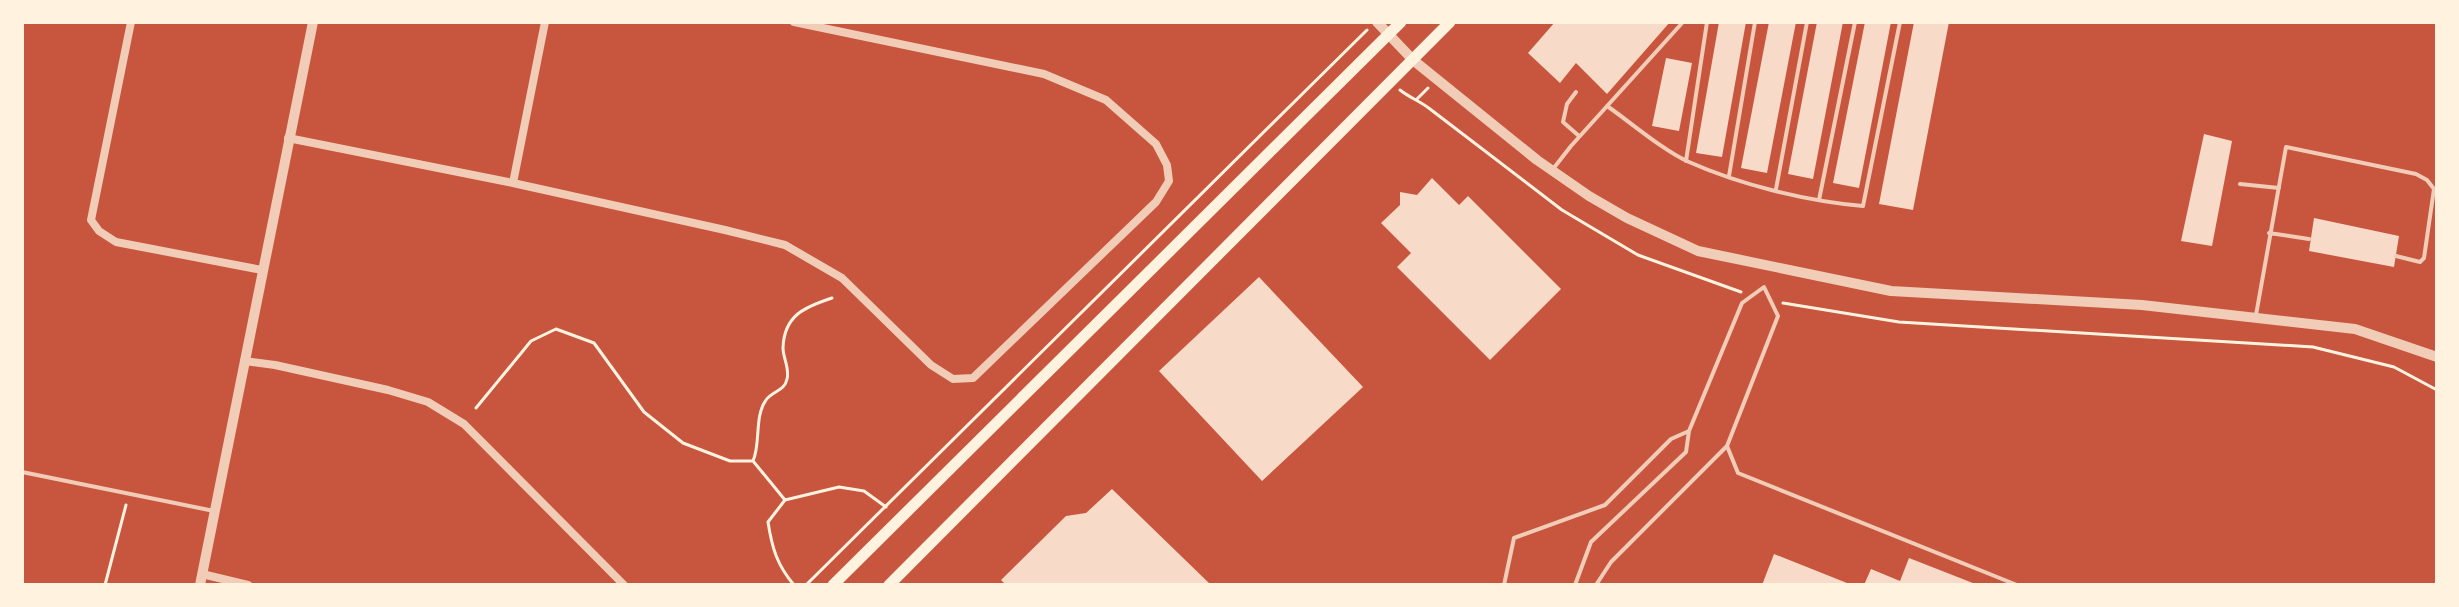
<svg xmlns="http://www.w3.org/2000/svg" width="2459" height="607" font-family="Montserrat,sans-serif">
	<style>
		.building { fill: #f7dbc8 }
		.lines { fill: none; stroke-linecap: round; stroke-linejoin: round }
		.path { stroke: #fff3e0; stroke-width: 3 }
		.service { stroke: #f1ccb7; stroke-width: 4 }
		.minor { stroke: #f1ccb7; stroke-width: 8 }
		.tertiary { stroke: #f1ccb7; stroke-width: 10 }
		.secondary { stroke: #fff3e0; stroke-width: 11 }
	</style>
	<rect width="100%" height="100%" fill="#c8553d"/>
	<path class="building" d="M 1555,22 L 1670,22 L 1607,94 L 1576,63 L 1560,83 L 1528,53 Z
		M 1719,22 L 1746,22 L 1722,157 L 1696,153 Z
		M 1769,22 L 1796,22 L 1767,173 L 1741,168 Z
		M 1817,22 L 1843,22 L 1813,179 L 1788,174 Z
		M 1865,22 L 1891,22 L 1859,188 L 1833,183 Z
		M 1914,22 L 1949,22 L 1913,210 L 1879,204 Z
		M 1666,58 L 1692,63 L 1679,131 L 1652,126 Z
		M 2204,134 L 2232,141 L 2212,246 L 2181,241 Z
		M 1432,178 L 1459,205 L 1468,196 L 1561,289 L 1490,360 L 1397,267 L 1411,253 L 1381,223 L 1400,205 L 1400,192 L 1417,195 Z
		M 2314,218 L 2399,236 L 2394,267 L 2309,251 Z
		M 1259,277 L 1363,387 L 1262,481 L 1159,371 Z
		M 1112,489 L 1211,585 L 1006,585 L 1001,580 L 1066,516 L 1086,513 Z
		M 1774,554 L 1852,585 L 1762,585 Z
		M 1909,558 L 1978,585 L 1864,585 L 1871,569 L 1900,581 Z"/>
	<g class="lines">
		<path class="path" d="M 1400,90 C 1410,98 1420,101 1430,109 L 1562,210 L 1638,255 L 1741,292
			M 1417,99 L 1428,88
			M 1783,303 L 1899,322 L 2313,347 L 2394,367 L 2437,390
			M 476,408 L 531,341 L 556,329 L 594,343 L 644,412 L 683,443 L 730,461 L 753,461 L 785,500 L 768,522 C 772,548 777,565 794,585
			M 753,461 C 761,443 754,417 766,400 C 772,391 785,391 787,379 C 790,369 783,358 783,348 C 784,315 805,307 832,298
			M 785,500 L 839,487 L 864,491 L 886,507
			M 105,585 L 126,505
			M 806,585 L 1367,30"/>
		<path class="service" d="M 1576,92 L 1567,104 L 1563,122 L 1579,136
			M 1607,106 C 1629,121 1665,152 1689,162 C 1741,185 1806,201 1863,206 L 1900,22
			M 1686,161 L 1707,22
			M 1553,169 L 1571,146 L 1683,22
			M 1729,176 L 1755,22
			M 2240,184 L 2279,188
			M 1776,189 L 1807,22
			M 1819,200 L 1855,22
			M 2269,233 L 2309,239
			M 2256,315 L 2286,147 L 2416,174 L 2427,180 L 2434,189 L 2424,258 L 2420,262 L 2396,256
			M 22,472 L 214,511
			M 1504,585 L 1514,538 L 1605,505 L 1671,439 L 1689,431
			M 1575,585 L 1591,542 L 1686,452 L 1689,431 L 1742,303 L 1764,287 L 1778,316 L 1727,446 L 1738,473 L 2017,585
			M 1596,585 L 1611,562 L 1727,446"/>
		<path class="minor" d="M 131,22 L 91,220 L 99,231 L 116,242 L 262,270
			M 545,22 L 513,183 L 725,230 L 785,245 L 842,278 L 931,365 L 953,379 L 973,378 L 1156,202 L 1169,181 L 1167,165 L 1156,144 L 1106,100 L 1044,74 L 794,22
			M 288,138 L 513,183
			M 244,361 L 275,365 L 388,390 L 428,402 L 464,424 L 624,585
			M 202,574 L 248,585"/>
		<path class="tertiary" d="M 1377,22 L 1413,60 L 1537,160 L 1589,196 L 1627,218 L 1698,251 L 1891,291 L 2142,305 L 2355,329 L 2437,357
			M 200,585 L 313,22"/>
		<path class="secondary" d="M 833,585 L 1401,22
			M 889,585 L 1450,22"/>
	</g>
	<rect width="2459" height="607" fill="none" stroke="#fff3e0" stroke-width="48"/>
</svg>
